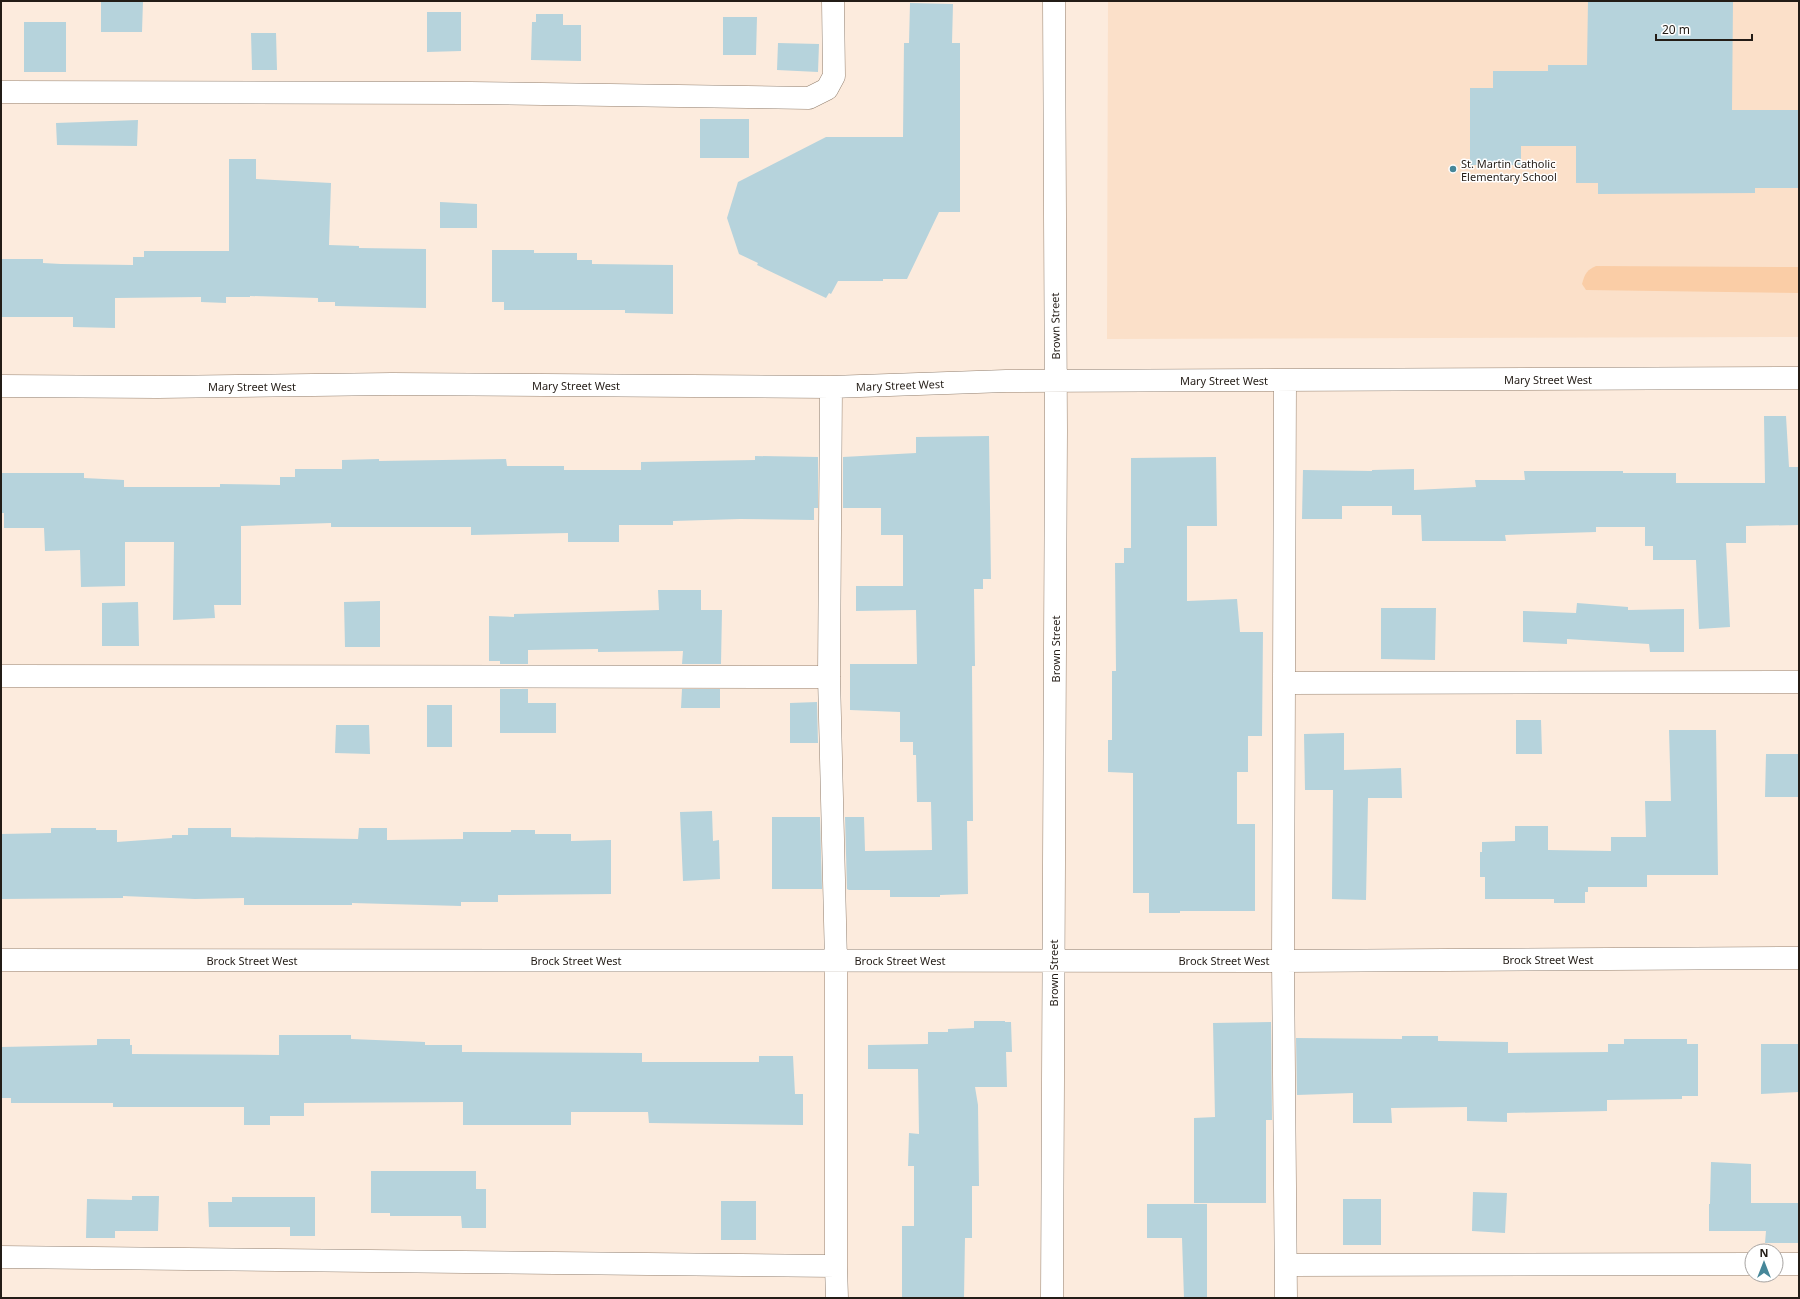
<svg xmlns="http://www.w3.org/2000/svg" width="1800" height="1299" font-family="'Noto Sans',sans-serif">
	<style>
		.built { fill: #fbe0c9 }
		.green { fill: #facda6 }
		.building { fill: #b6d3dc }
		.lines { fill: none; stroke-linecap: round; stroke-linejoin: round }
		.minor-casing { stroke: #938070; stroke-width: 23 }
		.minor { stroke: #fff; stroke-width: 22 }
		.poi-dot { fill: #468799; stroke: #fff; stroke-width: 1.5 }
		.labels { text-anchor: middle; dominant-baseline: central; stroke-width: 3; stroke-linejoin: round; paint-order: stroke }
		.poi-label { font-size: 11px; fill: #231c16; stroke: #fff; text-anchor: start }
		.street-label { font-size: 11px; fill: #231c16; stroke: #fff }
	</style>
	<rect width="100%" height="100%" fill="#fcebdd"/>
	<path class="built" d="M 1108,1 L 1799,1 L 1799,337 L 1107,339 Z"/>
	<path class="green" d="M 1596,266 L 1799,267 L 1799,293 L 1586,290 L 1582,284 C 1585,273 1587,270 1596,266 Z"/>
	<path class="building" d="M 101,1 L 143,1 L 142,32 L 101,32 Z
		M 1588,1 L 1733,1 L 1732,110 L 1799,110 L 1799,188 L 1755,188 L 1755,193 L 1598,194 L 1598,183 L 1576,183 L 1576,146 L 1521,146 L 1521,165 L 1470,165 L 1470,88 L 1493,88 L 1493,71 L 1548,71 L 1548,65 L 1587,65 Z
		M 910,3 L 953,4 L 952,43 L 960,43 L 960,212 L 939,212 L 907,279 L 883,279 L 883,281 L 838,281 L 831,294 L 829,293 L 826,298 L 757,265 L 758,263 L 739,254 L 727,218 L 738,182 L 826,137 L 903,137 L 904,43 L 909,43 Z
		M 427,12 L 461,12 L 461,51 L 427,52 Z
		M 536,14 L 563,14 L 563,25 L 581,25 L 581,61 L 531,60 L 532,22 L 536,22 Z
		M 723,17 L 757,17 L 756,55 L 723,55 Z
		M 24,22 L 66,22 L 66,72 L 24,72 Z
		M 251,33 L 276,33 L 277,70 L 252,70 Z
		M 778,43 L 819,44 L 818,72 L 777,70 Z
		M 700,119 L 749,119 L 749,158 L 700,158 Z
		M 138,120 L 137,146 L 57,145 L 56,123 Z
		M 229,159 L 256,159 L 256,179 L 331,183 L 329,245 L 359,246 L 359,248 L 426,249 L 426,308 L 335,306 L 335,302 L 318,302 L 318,298 L 250,296 L 250,297 L 226,297 L 226,303 L 201,302 L 201,297 L 115,298 L 115,328 L 73,327 L 73,317 L 1,317 L 1,259 L 43,259 L 43,263 L 61,264 L 133,265 L 133,257 L 144,257 L 144,251 L 229,251 Z
		M 440,202 L 477,204 L 477,228 L 440,228 Z
		M 492,250 L 534,250 L 534,253 L 577,253 L 577,260 L 592,260 L 592,264 L 673,265 L 673,314 L 625,313 L 625,310 L 504,310 L 504,302 L 492,302 Z
		M 1764,416 L 1786,416 L 1789,467 L 1799,467 L 1799,525 L 1746,526 L 1746,543 L 1726,543 L 1730,627 L 1699,629 L 1696,560 L 1653,560 L 1653,546 L 1645,546 L 1645,527 L 1596,527 L 1596,532 L 1505,535 L 1506,541 L 1422,541 L 1421,515 L 1392,515 L 1392,506 L 1342,506 L 1342,519 L 1302,519 L 1303,470 L 1372,471 L 1372,470 L 1414,469 L 1414,490 L 1476,487 L 1475,480 L 1525,480 L 1524,471 L 1623,471 L 1623,473 L 1676,473 L 1676,483 L 1765,483 Z
		M 989,436 L 991,579 L 983,579 L 983,589 L 974,589 L 975,666 L 972,666 L 973,821 L 967,821 L 968,894 L 940,895 L 940,897 L 890,897 L 890,890 L 849,890 L 847,889 L 845,817 L 864,817 L 865,851 L 932,850 L 931,802 L 917,802 L 916,755 L 913,755 L 913,742 L 900,742 L 900,712 L 850,710 L 850,664 L 917,664 L 916,610 L 856,611 L 856,586 L 903,586 L 903,535 L 881,535 L 881,508 L 843,508 L 843,457 L 916,453 L 916,437 Z
		M 755,456 L 818,457 L 818,508 L 814,508 L 814,520 L 740,519 L 673,521 L 673,525 L 619,525 L 619,542 L 568,542 L 568,533 L 471,535 L 471,527 L 331,527 L 331,523 L 241,526 L 241,605 L 214,605 L 215,618 L 173,620 L 174,542 L 125,542 L 125,586 L 81,587 L 80,550 L 45,551 L 44,528 L 4,528 L 4,513 L 1,513 L 1,473 L 84,473 L 84,478 L 124,480 L 124,487 L 220,487 L 220,484 L 280,485 L 280,477 L 295,477 L 295,469 L 342,469 L 342,460 L 379,459 L 379,461 L 506,459 L 507,466 L 564,466 L 564,470 L 641,470 L 641,462 L 755,460 Z
		M 1216,457 L 1217,526 L 1187,526 L 1187,601 L 1237,599 L 1240,632 L 1263,632 L 1262,736 L 1248,736 L 1248,772 L 1237,772 L 1237,824 L 1255,824 L 1255,911 L 1180,911 L 1180,913 L 1149,913 L 1149,893 L 1133,893 L 1133,773 L 1108,772 L 1108,740 L 1112,740 L 1112,671 L 1116,671 L 1115,563 L 1124,563 L 1124,548 L 1131,548 L 1131,458 Z
		M 658,590 L 701,590 L 701,610 L 722,610 L 721,664 L 682,664 L 683,651 L 598,652 L 598,649 L 528,650 L 528,664 L 500,664 L 500,661 L 489,661 L 489,616 L 514,617 L 514,614 L 659,610 Z
		M 380,601 L 380,647 L 345,647 L 344,602 Z
		M 138,602 L 139,646 L 102,646 L 102,603 Z
		M 1577,603 L 1628,607 L 1628,610 L 1684,609 L 1684,652 L 1650,652 L 1649,644 L 1567,639 L 1567,644 L 1523,642 L 1523,611 L 1576,613 Z
		M 1381,608 L 1436,608 L 1435,660 L 1381,659 Z
		M 500,689 L 528,689 L 528,703 L 556,703 L 556,733 L 500,733 Z
		M 682,689 L 720,689 L 720,708 L 681,708 Z
		M 817,702 L 818,743 L 790,743 L 790,703 Z
		M 427,705 L 452,705 L 452,747 L 427,747 Z
		M 1516,720 L 1541,720 L 1542,754 L 1516,754 Z
		M 336,725 L 369,725 L 370,754 L 335,753 Z
		M 1669,730 L 1716,730 L 1718,875 L 1647,875 L 1647,887 L 1588,887 L 1588,892 L 1585,892 L 1585,903 L 1554,903 L 1554,899 L 1485,899 L 1485,877 L 1480,877 L 1480,852 L 1482,852 L 1482,842 L 1515,841 L 1515,826 L 1548,826 L 1548,850 L 1611,851 L 1611,837 L 1646,837 L 1645,801 L 1671,801 Z
		M 1344,733 L 1344,770 L 1401,768 L 1402,798 L 1368,798 L 1366,900 L 1332,899 L 1333,790 L 1305,790 L 1304,734 Z
		M 1766,754 L 1799,754 L 1799,797 L 1765,797 Z
		M 712,811 L 713,841 L 719,840 L 720,879 L 683,881 L 680,812 Z
		M 772,817 L 820,817 L 822,889 L 772,889 Z
		M 51,828 L 96,828 L 96,830 L 117,830 L 117,842 L 172,838 L 172,835 L 188,835 L 188,828 L 231,828 L 231,837 L 358,839 L 359,828 L 387,828 L 387,840 L 463,839 L 463,832 L 511,832 L 511,830 L 535,830 L 535,834 L 571,834 L 571,841 L 611,840 L 611,894 L 498,895 L 498,902 L 461,902 L 461,906 L 352,903 L 352,905 L 244,905 L 244,898 L 195,899 L 123,896 L 123,898 L 1,899 L 1,834 L 51,833 Z
		M 974,1021 L 1005,1021 L 1005,1022 L 1011,1022 L 1012,1052 L 1006,1052 L 1007,1087 L 975,1087 L 978,1105 L 979,1186 L 972,1186 L 972,1238 L 965,1238 L 964,1298 L 902,1298 L 902,1226 L 914,1226 L 914,1166 L 908,1166 L 909,1133 L 919,1134 L 918,1069 L 868,1069 L 868,1045 L 928,1044 L 928,1032 L 948,1032 L 948,1029 L 974,1028 Z
		M 1271,1022 L 1272,1120 L 1266,1120 L 1266,1203 L 1194,1203 L 1194,1118 L 1215,1117 L 1213,1023 Z
		M 279,1035 L 351,1035 L 351,1039 L 425,1042 L 425,1045 L 462,1045 L 462,1052 L 642,1053 L 642,1062 L 759,1062 L 759,1056 L 793,1056 L 795,1094 L 803,1094 L 803,1125 L 649,1123 L 648,1112 L 571,1112 L 571,1125 L 463,1125 L 463,1102 L 304,1103 L 304,1116 L 270,1116 L 270,1125 L 244,1125 L 244,1107 L 113,1107 L 113,1103 L 11,1103 L 11,1098 L 1,1098 L 1,1047 L 97,1045 L 97,1039 L 130,1039 L 130,1045 L 132,1045 L 132,1054 L 279,1055 Z
		M 1402,1036 L 1438,1036 L 1438,1041 L 1508,1042 L 1508,1053 L 1608,1052 L 1608,1044 L 1624,1044 L 1624,1039 L 1687,1039 L 1687,1044 L 1698,1044 L 1698,1096 L 1682,1096 L 1682,1099 L 1607,1100 L 1607,1111 L 1507,1113 L 1507,1122 L 1467,1121 L 1467,1107 L 1391,1108 L 1392,1123 L 1353,1123 L 1353,1093 L 1297,1095 L 1296,1038 L 1402,1039 Z
		M 1761,1044 L 1799,1044 L 1799,1092 L 1761,1094 Z
		M 1711,1162 L 1751,1164 L 1751,1203 L 1799,1203 L 1799,1243 L 1765,1243 L 1766,1231 L 1709,1231 L 1709,1204 L 1710,1204 Z
		M 371,1171 L 476,1171 L 476,1189 L 486,1189 L 486,1228 L 462,1228 L 461,1216 L 390,1216 L 390,1213 L 371,1213 Z
		M 1473,1192 L 1507,1193 L 1505,1233 L 1472,1231 Z
		M 132,1196 L 159,1196 L 158,1231 L 115,1231 L 115,1238 L 86,1238 L 87,1199 L 132,1200 Z
		M 232,1197 L 315,1197 L 315,1236 L 290,1236 L 290,1227 L 209,1227 L 208,1202 L 232,1202 Z
		M 1343,1199 L 1381,1199 L 1381,1245 L 1343,1245 Z
		M 721,1201 L 756,1201 L 756,1240 L 721,1240 Z
		M 1147,1204 L 1207,1204 L 1207,1298 L 1184,1298 L 1182,1238 L 1147,1238 Z"/>
	<g class="lines">
		<g class="minor-casing">
			<path id="minor" d="M 1,92 L 470,93 L 809,98 L 827,89 L 834,76 L 833,1
				M 1285,380 L 1284,683 L 1799,682
				M 1,386 L 158,387 L 392,384 L 831,387 L 1006,381 L 1799,378
				M 1,676 L 829,677
				M 1284,683 L 1283,961 L 1286,1298
				M 1,960 L 1283,961 L 1799,958
				M 1,1257 L 836,1266 L 836,961 L 829,677 L 831,387
				M 1776,1264 L 1799,1264
				M 1286,1265 L 1752,1264
				M 836,1266 L 837,1298
				M 1052,1298 L 1056,430 L 1054,1"/>
		</g>
		<use href="#minor" class="minor"/>
	</g>
	<circle class="poi-dot" cx="1453" cy="169" r="4"/>
	<g class="labels">
		<g class="poi-label">
			<text x="1461" y="163">St. Martin Catholic<tspan x="1461" dy="13">Elementary School</tspan></text>
		</g>
		<g class="street-label">
			<text transform="translate(1055 326) rotate(-91)">Brown Street</text>
			<text x="1548" y="379">Mary Street West</text>
			<text x="1224" y="380">Mary Street West</text>
			<text x="576" y="385">Mary Street West</text>
			<text transform="translate(900 385) rotate(-2)">Mary Street West</text>
			<text x="252" y="386">Mary Street West</text>
			<text transform="translate(1055 649) rotate(-90)">Brown Street</text>
			<text x="1548" y="959">Brock Street West</text>
			<text x="252" y="960">Brock Street West</text>
			<text x="576" y="960">Brock Street West</text>
			<text x="900" y="960">Brock Street West</text>
			<text x="1224" y="960">Brock Street West</text>
			<text transform="translate(1053 973) rotate(-90)">Brown Street</text>
		</g>
	</g>
	<rect width="1800" height="1299" fill="none" stroke="#231c16" stroke-width="4"/>
	<g transform="translate(1764 1263)"><circle r="19" fill="#ffffff" stroke="#a7a4a2"/>
	<path d="M0-3L7 15L0 10L-7 15Z" fill="#468799"/>
	<text y="-6" font-size="11" font-weight="bold" text-anchor="middle" fill="#231c16">N</text>
	</g>
	<path d="M1656 34v6h96v-6" fill="none" stroke="#231c16" stroke-width="2"/>
	<text x="1662" y="34" font-size="12" fill="#231c16" stroke="#ffffff" stroke-width="3" paint-order="stroke">20 m</text>
</svg>
